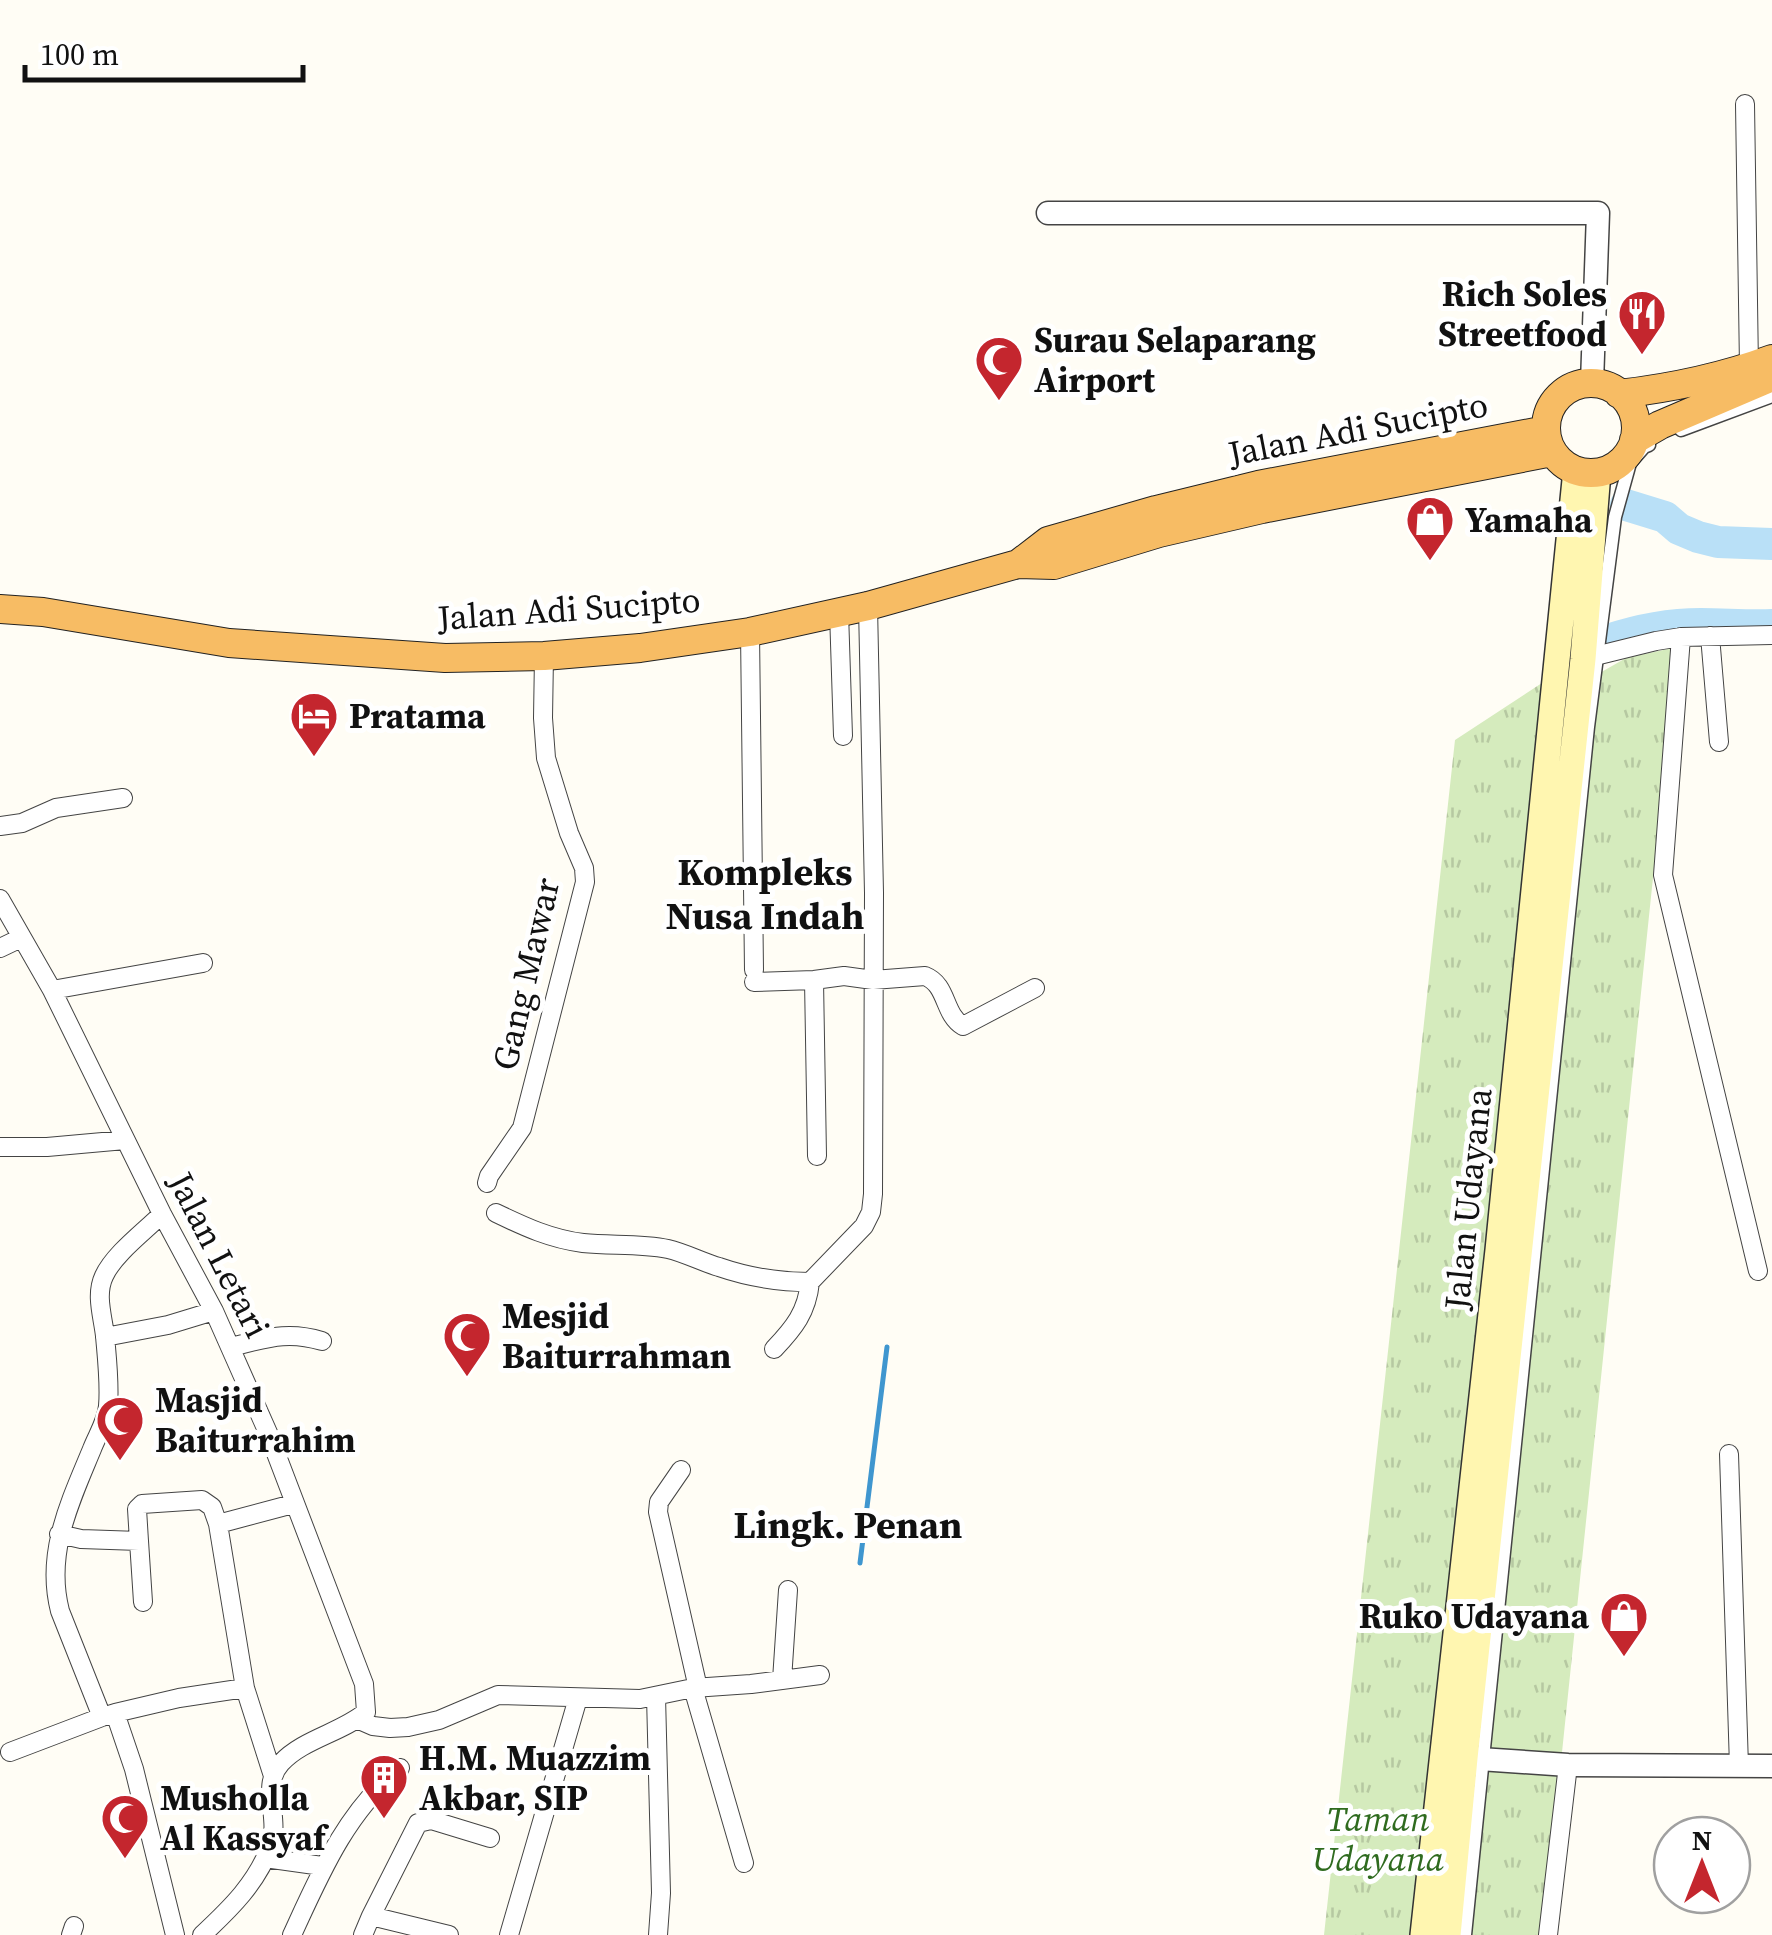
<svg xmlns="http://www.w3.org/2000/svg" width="1772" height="1935" font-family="'Source Serif 4',serif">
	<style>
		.park { fill: url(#park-tufts) }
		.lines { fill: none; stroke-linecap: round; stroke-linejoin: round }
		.stream { stroke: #3f96cf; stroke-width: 5 }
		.river { stroke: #b9e0f7; stroke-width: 32 }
		.pedestrian-casing { stroke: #444; stroke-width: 15 }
		.minor-casing { stroke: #444; stroke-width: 20 }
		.tertiary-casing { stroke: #444; stroke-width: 25 }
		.secondary-casing { stroke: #333; stroke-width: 28 }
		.trunk-casing { stroke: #222; stroke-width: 30 }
		.pedestrian { stroke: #fff; stroke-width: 12 }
		.minor { stroke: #fff; stroke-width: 18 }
		.tertiary { stroke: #fff; stroke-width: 22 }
		.secondary { stroke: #fff6b0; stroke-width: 25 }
		.trunk { stroke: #f7bc64; stroke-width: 28 }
		.labels { text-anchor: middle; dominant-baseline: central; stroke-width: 10; stroke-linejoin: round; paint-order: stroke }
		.poi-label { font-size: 35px; font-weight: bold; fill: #111; stroke: #fff; text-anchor: start }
		.street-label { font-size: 35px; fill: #111; stroke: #fff }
		.park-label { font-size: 35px; font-style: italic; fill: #2f6b1f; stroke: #fff }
		.neighbourhood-label { font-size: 38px; font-weight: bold; fill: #111; stroke: #fff }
	</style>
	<defs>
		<pattern id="park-tufts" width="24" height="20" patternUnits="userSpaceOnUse" patternTransform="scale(2.5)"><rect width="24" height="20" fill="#d5ebbd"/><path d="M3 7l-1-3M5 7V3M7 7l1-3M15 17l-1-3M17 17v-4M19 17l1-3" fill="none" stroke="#b6c8a1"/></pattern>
	</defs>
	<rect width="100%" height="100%" fill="#fffdf5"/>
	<path class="park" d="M 1677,647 L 1543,1935 L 1467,1935 L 1598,674 L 1626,658 Z
		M 1545,681 L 1412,1935 L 1324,1935 L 1455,740 Z"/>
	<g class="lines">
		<path class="stream" d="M 860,1563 L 887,1347"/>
		<path class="river" d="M 1626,505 L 1665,517 L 1679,529 L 1698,537 L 1718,542 L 1772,544
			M 1608,640 C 1638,630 1669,624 1701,624 C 1725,624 1748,626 1772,625"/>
		<g class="pedestrian-casing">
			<path id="pedestrian" d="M 1681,430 L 1772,396
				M 1465,1935 L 1588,727 L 1615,517 L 1630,463 L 1644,447 L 1649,445"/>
		</g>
		<g class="minor-casing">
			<path id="minor" d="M 1745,104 L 1749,367
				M 839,612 L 843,736
				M 750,632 L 754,970
				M 1710,636 L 1719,742
				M 1681,637 L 1663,875 L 1758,1271
				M 1583,659 L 1656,641 L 1681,637 L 1772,635
				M 0,826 L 22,823 L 56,808 L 123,798
				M 0,899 L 52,990 L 162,1214 L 214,1311 L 269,1435 L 364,1684 L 366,1712 C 341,1733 303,1739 281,1763 C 260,1786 280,1817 271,1844 C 258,1882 230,1909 202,1935
				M 0,948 L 21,938
				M 814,980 L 817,1156
				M 754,982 L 814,980 L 844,976 L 873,980 L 925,976 C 948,985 943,1014 963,1026 L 1035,988
				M 52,990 L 203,963
				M 0,1147 L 47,1147 L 125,1140
				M 487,1183 L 489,1176 L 522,1128 L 585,882 L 584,868 L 569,833 L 546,758 L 543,718 L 544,656
				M 496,1213 C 525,1227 551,1239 583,1243 C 611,1246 640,1243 668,1249 C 685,1253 702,1262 719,1267 C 748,1277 778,1282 810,1282 L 864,1226 L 871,1212 L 873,1194 L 874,893 L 868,606
				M 162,1214 C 145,1231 114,1254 104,1276 C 95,1295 103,1317 105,1336 C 107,1359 110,1384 108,1406 C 107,1420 97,1436 92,1449 C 70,1502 45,1553 60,1611 L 102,1717 L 115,1713 L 134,1769 L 175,1935
				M 105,1337 L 168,1325 L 214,1311
				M 230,1347 C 265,1339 286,1330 322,1341
				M 774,1349 C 794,1328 807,1312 810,1282
				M 1729,1454 L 1739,1766
				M 681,1470 L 659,1502 L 658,1512 L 698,1688
				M 218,1524 L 293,1504
				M 59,1534 L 81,1539 L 139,1541 L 137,1509 L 142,1504 L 202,1500 L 212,1507 L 218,1524 L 245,1688 L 273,1776
				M 139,1541 L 143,1602
				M 782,1680 L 788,1590
				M 693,1688 L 744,1863
				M 656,1696 L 661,1893 L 658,1935
				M 115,1713 L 179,1698 L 245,1688
				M 357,1719 L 373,1726 L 390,1728 L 408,1727 L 439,1720 L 498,1695 L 640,1699 L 693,1688 L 751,1684 L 820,1675
				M 10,1752 L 102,1717
				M 265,1858 L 322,1866
				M 371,1916 L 418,1823 L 431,1820 L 490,1838
				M 71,1935 L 74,1926
				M 292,1935 C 320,1874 346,1812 400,1768
				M 363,1935 L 371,1916 L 449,1935
				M 509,1935 L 578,1698
				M 1548,1935 L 1568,1765"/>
		</g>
		<g class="tertiary-casing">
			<path id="tertiary" d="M 1048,213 L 1598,213 L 1592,383
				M 1465,1758 L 1568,1765 L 1772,1766"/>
		</g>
		<g class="secondary-casing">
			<path id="secondary" d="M 1423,1935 L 1498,1250 L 1576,470
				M 1448,1935 L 1465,1758 L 1583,659 L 1598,472"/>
		</g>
		<g class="trunk-casing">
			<path id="trunk" d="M1546 428a45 45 0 1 1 90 0a45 45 0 1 1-90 0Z
				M 1619,394 C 1671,388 1723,377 1772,359
				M 1634,440 L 1660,425 L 1772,377
				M 1018,564 L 1048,541 L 1156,510 L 1258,485 L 1546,430
				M 0,609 L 43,612 L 229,643 L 445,658 L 544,656 L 640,648 L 750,632 L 868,606 L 1018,564 L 1054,565 L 1159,533 L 1262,509 L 1552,452"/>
		</g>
		<use href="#pedestrian" class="pedestrian"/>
		<use href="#minor" class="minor"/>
		<use href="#tertiary" class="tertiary"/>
		<use href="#secondary" class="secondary"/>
		<use href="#trunk" class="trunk"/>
	</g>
	<defs>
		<g id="restaurant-pin" transform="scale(2.5)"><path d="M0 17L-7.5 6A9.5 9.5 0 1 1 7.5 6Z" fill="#c4262e" stroke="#fff"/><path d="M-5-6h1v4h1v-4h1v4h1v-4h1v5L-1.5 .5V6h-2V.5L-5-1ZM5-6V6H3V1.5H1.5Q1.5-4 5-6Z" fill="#fff"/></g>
		<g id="mosque-pin" transform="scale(2.5)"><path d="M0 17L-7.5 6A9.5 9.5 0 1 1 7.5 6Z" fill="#c4262e" stroke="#fff"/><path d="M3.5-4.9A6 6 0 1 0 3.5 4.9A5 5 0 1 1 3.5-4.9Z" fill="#fff"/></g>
		<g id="shop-pin" transform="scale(2.5)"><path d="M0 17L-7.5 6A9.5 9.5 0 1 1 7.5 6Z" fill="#c4262e" stroke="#fff"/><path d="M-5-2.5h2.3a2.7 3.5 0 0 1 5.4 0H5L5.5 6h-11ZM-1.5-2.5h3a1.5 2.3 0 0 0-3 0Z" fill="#fff"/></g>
		<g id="hotel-pin" transform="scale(2.5)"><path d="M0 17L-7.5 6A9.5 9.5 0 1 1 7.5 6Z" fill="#c4262e" stroke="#fff"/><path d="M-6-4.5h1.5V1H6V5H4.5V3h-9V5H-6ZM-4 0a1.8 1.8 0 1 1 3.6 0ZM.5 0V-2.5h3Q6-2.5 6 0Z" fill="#fff"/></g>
		<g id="building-pin" transform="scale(2.5)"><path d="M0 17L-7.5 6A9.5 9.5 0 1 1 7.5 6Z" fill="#c4262e" stroke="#fff"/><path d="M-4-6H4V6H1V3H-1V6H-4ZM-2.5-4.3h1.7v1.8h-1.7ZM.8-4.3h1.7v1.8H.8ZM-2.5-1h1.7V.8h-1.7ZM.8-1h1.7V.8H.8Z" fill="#fff"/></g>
	</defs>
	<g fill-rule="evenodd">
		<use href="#restaurant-pin" x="1642" y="314"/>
		<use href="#mosque-pin" x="999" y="360"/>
		<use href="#shop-pin" x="1430" y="520"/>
		<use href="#hotel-pin" x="314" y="716"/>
		<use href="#mosque-pin" x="467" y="1336"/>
		<use href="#mosque-pin" x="120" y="1420"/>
		<use href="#shop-pin" x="1624" y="1616"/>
		<use href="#building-pin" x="384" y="1778"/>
		<use href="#mosque-pin" x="125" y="1818"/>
	</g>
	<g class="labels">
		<g class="poi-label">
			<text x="1607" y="294" text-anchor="end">Rich Soles<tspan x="1607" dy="40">Streetfood</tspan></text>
			<text x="1034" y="340">Surau Selaparang<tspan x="1034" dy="40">Airport</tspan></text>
			<text x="1465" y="520">Yamaha</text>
			<text x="349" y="716">Pratama</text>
			<text x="502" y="1316">Mesjid<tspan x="502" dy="40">Baiturrahman</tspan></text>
			<text x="155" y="1400">Masjid<tspan x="155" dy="40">Baiturrahim</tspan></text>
			<text x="1589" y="1616" text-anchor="end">Ruko Udayana</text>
			<text x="419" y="1758">H.M. Muazzim<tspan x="419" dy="40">Akbar, SIP</tspan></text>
			<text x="160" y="1798">Musholla<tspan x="160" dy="40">Al Kassyaf</tspan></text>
		</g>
		<g class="street-label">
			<text transform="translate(1358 429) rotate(-11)">Jalan Adi Sucipto</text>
			<text transform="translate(569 609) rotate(-4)">Jalan Adi Sucipto</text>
			<text transform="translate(526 974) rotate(-77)">Gang Mawar</text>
			<text transform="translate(1468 1199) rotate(-84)">Jalan Udayana</text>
			<text transform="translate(219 1255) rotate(63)">Jalan Letari</text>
		</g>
		<g class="park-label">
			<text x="1378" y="1819">Taman<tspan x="1378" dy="40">Udayana</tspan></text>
		</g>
		<g class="neighbourhood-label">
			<text x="765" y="872">Kompleks<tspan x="765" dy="44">Nusa Indah</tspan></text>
			<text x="848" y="1525">Lingk. Penan</text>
		</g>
	</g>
	<g transform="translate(1702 1865)"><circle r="48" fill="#ffffff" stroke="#a0a0a0" stroke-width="2.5"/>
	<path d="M0-8L18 38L0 25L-18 38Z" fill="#c4262e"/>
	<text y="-15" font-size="28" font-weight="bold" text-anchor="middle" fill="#111111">N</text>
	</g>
	<path d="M25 65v15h278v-15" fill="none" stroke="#111111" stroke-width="5"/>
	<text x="40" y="65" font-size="30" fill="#111111" stroke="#ffffff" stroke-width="8" paint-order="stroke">100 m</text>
</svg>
